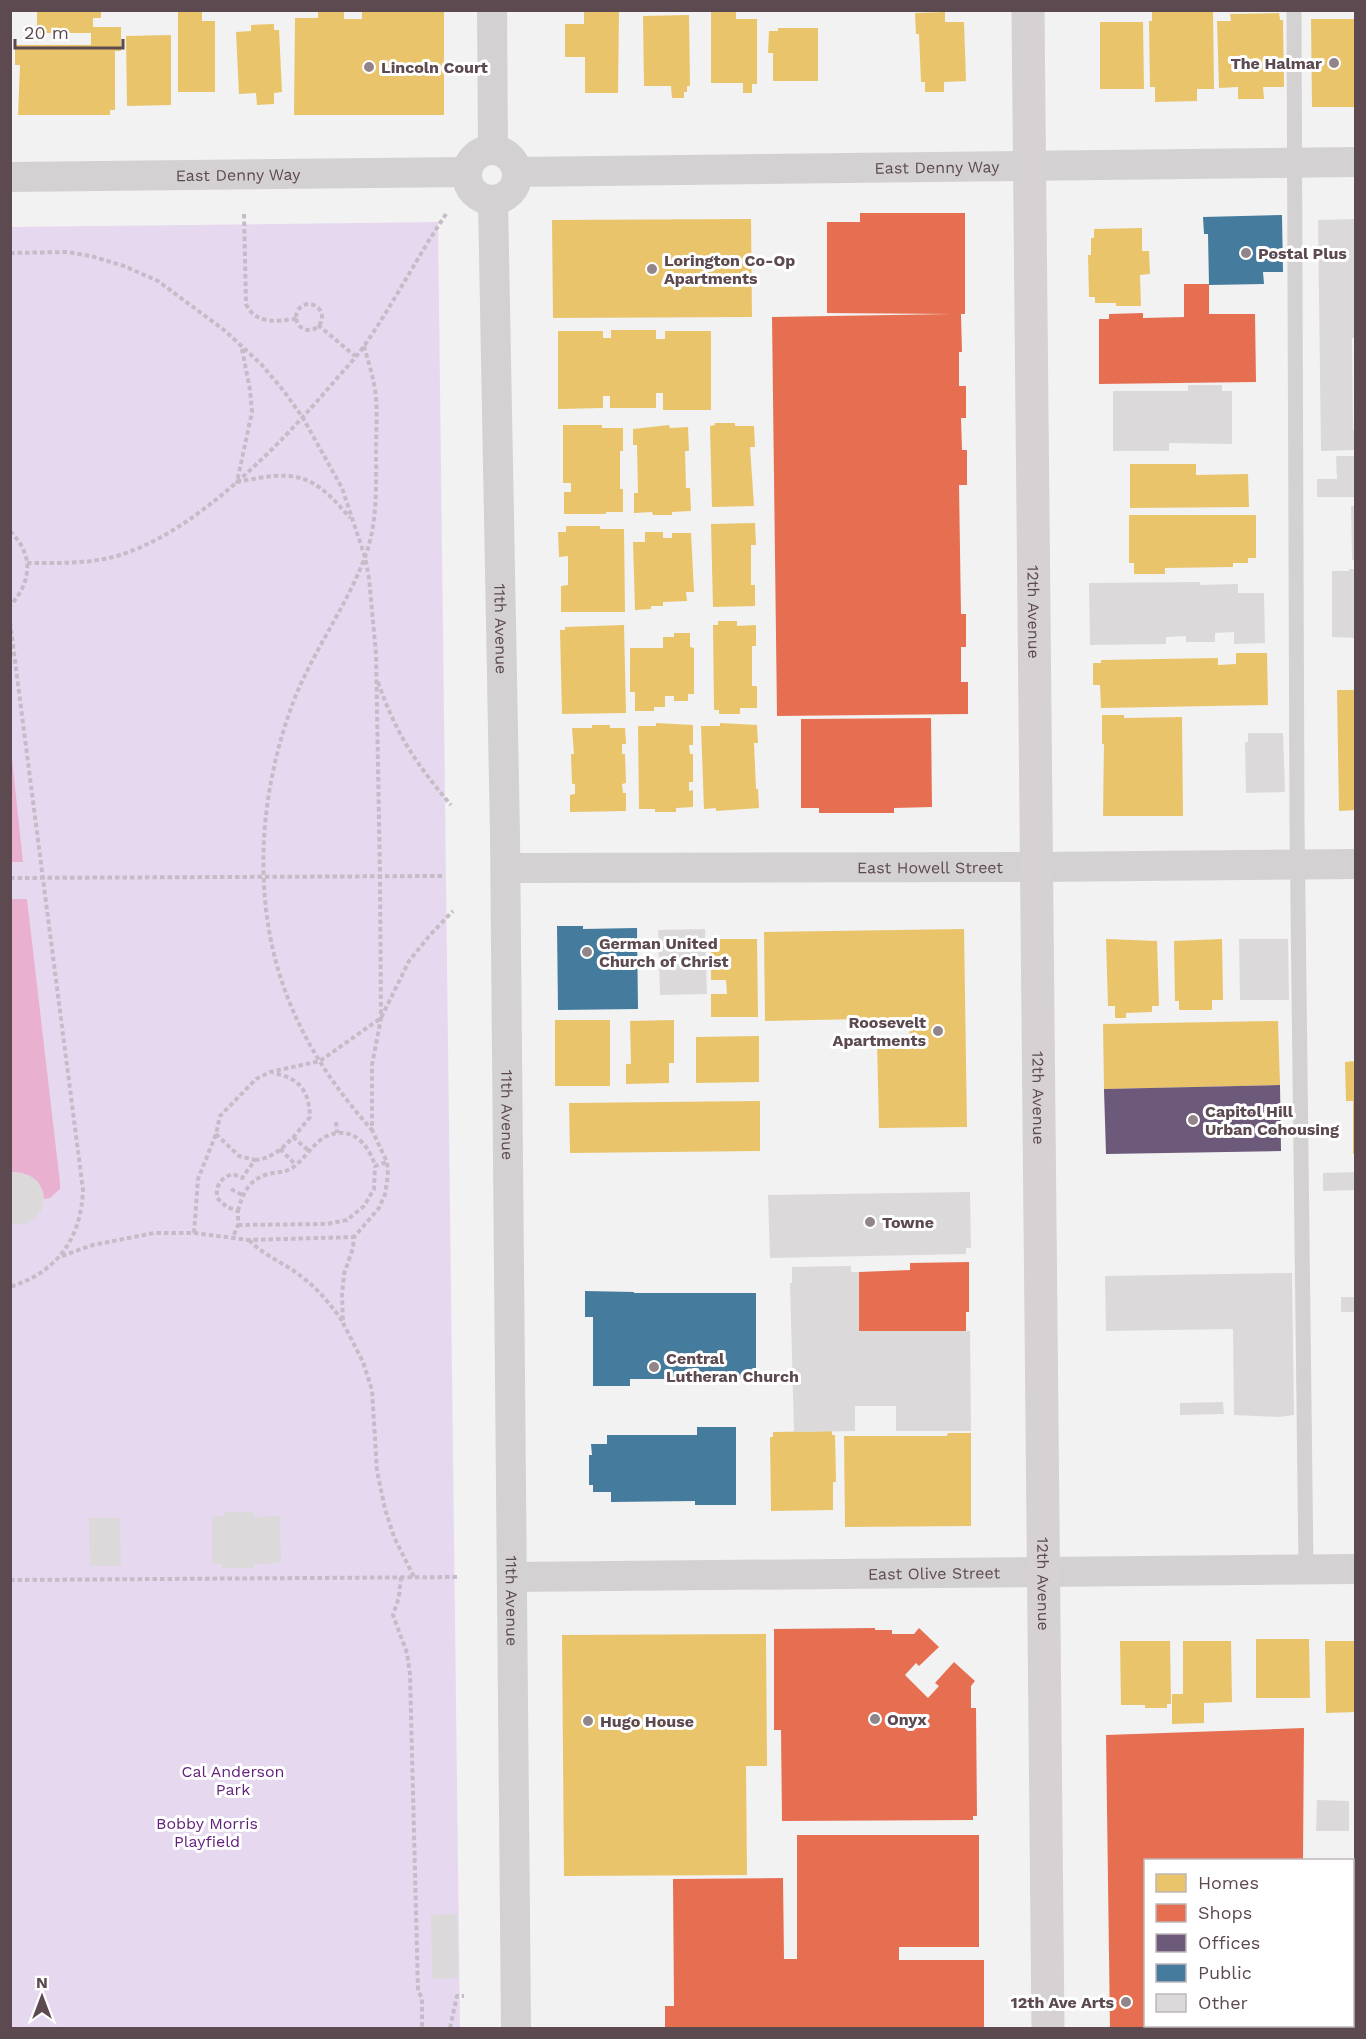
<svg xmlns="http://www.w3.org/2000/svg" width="1366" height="2039" font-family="'Work Sans',sans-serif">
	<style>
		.green { fill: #e6d9ef }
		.water { fill: #eab0d0 }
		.homes { fill: #e9c46a }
		.shops { fill: #e76f51 }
		.offices { fill: #6d597a }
		.public { fill: #457b9d }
		.building { fill: #dcd9da }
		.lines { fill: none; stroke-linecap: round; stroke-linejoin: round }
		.path { stroke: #c6bcc7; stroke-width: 4; stroke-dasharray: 4.5 3; stroke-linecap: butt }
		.lane { stroke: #d4d1d2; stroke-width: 15 }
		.street { stroke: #d4d1d2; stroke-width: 30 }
		.secondary { stroke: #d6d1d3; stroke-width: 33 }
		.poi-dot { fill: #918589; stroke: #fff; stroke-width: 2 }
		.labels { text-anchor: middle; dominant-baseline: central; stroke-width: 6; stroke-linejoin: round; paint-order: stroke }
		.poi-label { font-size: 16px; font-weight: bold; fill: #5d4a50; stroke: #fff; text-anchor: start }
		.street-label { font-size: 16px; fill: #5d4a50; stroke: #fff }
		.park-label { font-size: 16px; fill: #611f7a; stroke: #fff }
	</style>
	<rect width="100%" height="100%" fill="#f2f2f2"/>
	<path class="green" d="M 438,222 L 460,2028 L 11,2028 L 10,227 Z"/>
	<path class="water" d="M 10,749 L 11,749 L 23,862 L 11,862 Z
		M 10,899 L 27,899 L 60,1183 L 60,1189 L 50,1198 L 44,1199 C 41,1180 29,1172 11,1172 Z"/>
	<path class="homes" d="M 37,10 L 101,10 L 101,18 L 93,18 L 93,27 L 121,27 L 121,51 L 115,51 L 115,110 L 110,110 L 110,115 L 18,115 L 20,65 L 15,65 L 15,45 L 91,45 L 91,33 L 37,33 Z
		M 178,10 L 202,10 L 202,21 L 215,21 L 215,92 L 178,92 Z
		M 362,10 L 444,10 L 444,115 L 294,115 L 295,18 L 318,18 L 318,11 L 344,11 L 344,19 L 362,19 Z
		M 584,10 L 619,10 L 618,93 L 585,93 L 585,57 L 565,57 L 565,24 L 584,24 Z
		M 711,10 L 736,10 L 736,19 L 757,19 L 757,84 L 752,84 L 752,93 L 743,93 L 743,83 L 711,83 Z
		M 1213,11 L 1214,89 L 1197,89 L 1197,101 L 1155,102 L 1155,87 L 1150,87 L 1149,21 L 1152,21 L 1152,12 Z
		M 945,12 L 945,22 L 964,22 L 966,81 L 944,82 L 944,92 L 925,92 L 925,82 L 921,82 L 919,34 L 916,34 L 915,13 Z
		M 1279,13 L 1280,20 L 1283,20 L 1284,87 L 1263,87 L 1264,99 L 1238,99 L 1238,87 L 1219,88 L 1217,21 L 1231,21 L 1230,14 Z
		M 689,15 L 690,86 L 687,86 L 687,92 L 684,92 L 684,98 L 672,98 L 671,86 L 644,86 L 643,16 Z
		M 1311,19 L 1356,19 L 1356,107 L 1312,107 Z
		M 1100,22 L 1143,22 L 1144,89 L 1100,89 Z
		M 274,24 L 274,30 L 279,30 L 282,92 L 274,93 L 274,104 L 257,105 L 256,93 L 239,94 L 236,32 L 251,31 L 251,25 Z
		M 778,28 L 818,28 L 818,81 L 773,81 L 773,53 L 768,53 L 769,31 L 778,31 Z
		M 171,35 L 171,105 L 127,106 L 126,36 Z
		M 751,219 L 752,317 L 553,318 L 552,220 Z
		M 1142,228 L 1142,251 L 1149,251 L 1150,274 L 1140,275 L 1141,306 L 1116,306 L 1116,303 L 1095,303 L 1095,297 L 1089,297 L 1088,255 L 1091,255 L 1091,238 L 1094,238 L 1094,229 Z
		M 611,330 L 656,330 L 656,339 L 665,339 L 665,331 L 711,331 L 711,410 L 663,410 L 663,393 L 656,393 L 656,408 L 610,408 L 610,396 L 603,396 L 603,408 L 558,409 L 558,331 L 603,331 L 603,338 L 611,338 Z
		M 715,423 L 735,423 L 735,426 L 754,426 L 755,447 L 750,447 L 754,506 L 712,507 L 710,426 L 715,425 Z
		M 563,425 L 602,425 L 602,428 L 623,428 L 623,451 L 620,451 L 620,489 L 623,489 L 623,512 L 606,512 L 606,514 L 564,514 L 564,492 L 571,492 L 571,483 L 563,483 Z
		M 669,425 L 670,428 L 688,427 L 689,451 L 685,451 L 686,488 L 690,488 L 691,511 L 672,512 L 672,515 L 653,515 L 652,512 L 634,513 L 634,493 L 638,493 L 637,445 L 633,445 L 633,429 Z
		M 1130,464 L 1196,464 L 1196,475 L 1248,474 L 1249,507 L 1130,508 Z
		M 1129,515 L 1256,515 L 1256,558 L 1248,558 L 1248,563 L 1233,563 L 1233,567 L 1165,568 L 1165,574 L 1134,574 L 1134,563 L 1129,563 Z
		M 755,523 L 756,545 L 751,545 L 751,585 L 755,585 L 755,606 L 713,607 L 711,524 Z
		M 566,526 L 600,526 L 600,529 L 624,529 L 625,612 L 561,612 L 561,586 L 568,585 L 568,556 L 559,557 L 558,532 L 566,532 Z
		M 645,532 L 663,532 L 663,538 L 672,538 L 672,533 L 691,533 L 694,592 L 686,592 L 687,601 L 663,602 L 663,606 L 651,606 L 651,609 L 635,610 L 633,542 L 645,542 Z
		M 718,621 L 737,621 L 737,626 L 756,625 L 756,646 L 752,646 L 752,686 L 757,686 L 757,708 L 740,708 L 740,714 L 719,714 L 719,710 L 714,710 L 713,625 L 718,625 Z
		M 624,625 L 626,713 L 562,714 L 560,630 L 565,630 L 565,627 Z
		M 674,633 L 690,633 L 690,647 L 694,648 L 694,694 L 688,694 L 688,701 L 674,701 L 674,696 L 665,696 L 665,707 L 654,707 L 654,711 L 635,711 L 635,692 L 630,692 L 630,648 L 663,648 L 663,637 L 674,637 Z
		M 1236,653 L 1267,653 L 1268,705 L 1101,708 L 1100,685 L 1093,685 L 1093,663 L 1101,663 L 1101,660 L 1218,658 L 1218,665 L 1236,664 Z
		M 1337,690 L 1356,690 L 1356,810 L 1339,811 Z
		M 1102,715 L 1124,715 L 1124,718 L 1182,717 L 1183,816 L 1103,816 L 1104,744 L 1102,744 Z
		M 656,723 L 693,725 L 693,745 L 689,745 L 690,754 L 693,754 L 693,782 L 689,782 L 689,791 L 693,790 L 693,807 L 676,808 L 676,812 L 655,812 L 655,809 L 639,809 L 638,726 L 656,726 Z
		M 720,723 L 757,725 L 758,743 L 754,743 L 756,789 L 758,789 L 759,808 L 716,811 L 716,808 L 704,809 L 701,726 L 720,726 Z
		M 592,725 L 610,725 L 610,728 L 625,728 L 626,744 L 622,744 L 622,754 L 625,754 L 626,783 L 622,784 L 623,793 L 626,793 L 626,811 L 570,812 L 570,795 L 575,794 L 575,784 L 572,784 L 571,754 L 574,754 L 572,728 L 592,728 Z
		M 964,929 L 967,1127 L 879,1128 L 877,1041 L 910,1041 L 909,1018 L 765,1021 L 764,932 Z
		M 711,939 L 757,939 L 758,1017 L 711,1017 L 711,994 L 727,994 L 726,980 L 711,980 Z
		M 1106,939 L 1157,941 L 1159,1006 L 1152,1006 L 1152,1012 L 1126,1013 L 1126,1018 L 1115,1018 L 1115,1006 L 1108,1006 Z
		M 1222,939 L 1223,1000 L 1212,1000 L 1212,1010 L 1179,1010 L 1179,1001 L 1175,1001 L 1174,941 Z
		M 555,1020 L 610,1020 L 610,1086 L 555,1086 Z
		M 674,1020 L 674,1063 L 669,1063 L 669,1083 L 626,1084 L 626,1064 L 631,1064 L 630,1021 Z
		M 1278,1021 L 1280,1085 L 1104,1089 L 1103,1024 Z
		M 759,1036 L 759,1082 L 696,1083 L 696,1037 Z
		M 1356,1061 L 1356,1154 L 1353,1154 L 1353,1101 L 1346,1101 L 1345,1062 Z
		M 760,1101 L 760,1151 L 570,1153 L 569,1103 Z
		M 832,1431 L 832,1435 L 835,1435 L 836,1482 L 833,1482 L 833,1510 L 771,1511 L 770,1437 L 773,1437 L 773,1432 Z
		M 948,1433 L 971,1433 L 971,1526 L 845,1527 L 844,1436 L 947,1436 Z
		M 766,1634 L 767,1766 L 746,1766 L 747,1875 L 564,1876 L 562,1635 Z
		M 1256,1639 L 1309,1639 L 1310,1698 L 1256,1698 Z
		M 1120,1641 L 1170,1641 L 1171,1704 L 1167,1704 L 1167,1708 L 1145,1708 L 1145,1705 L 1121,1705 Z
		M 1183,1641 L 1231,1641 L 1232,1702 L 1204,1703 L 1204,1723 L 1172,1724 L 1172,1694 L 1183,1694 Z
		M 1325,1641 L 1356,1641 L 1356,1712 L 1326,1713 Z"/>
	<path class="shops" d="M 860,213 L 965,213 L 965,314 L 961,314 L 962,352 L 959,352 L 959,386 L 966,386 L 966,418 L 961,418 L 962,450 L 967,450 L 967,485 L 959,485 L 961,614 L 966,614 L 966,647 L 961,647 L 961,682 L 968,682 L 968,714 L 777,716 L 772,317 L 951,314 L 827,313 L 827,222 L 860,222 Z
		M 1184,284 L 1209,284 L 1209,314 L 1255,314 L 1256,382 L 1099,384 L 1099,319 L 1109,319 L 1109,314 L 1143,313 L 1143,318 L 1184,317 Z
		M 931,718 L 932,807 L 894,808 L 894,813 L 819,813 L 819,808 L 801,808 L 801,719 Z
		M 969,1262 L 969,1312 L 966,1312 L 966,1331 L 859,1331 L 859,1272 L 910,1270 L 910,1263 Z
		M 875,1628 L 875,1630 L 892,1630 L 892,1634 L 914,1634 L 919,1628 L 939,1647 L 919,1666 L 916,1663 L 905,1675 L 928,1698 L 939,1686 L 935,1683 L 954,1662 L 975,1681 L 971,1686 L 971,1708 L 976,1708 L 977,1816 L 973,1816 L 973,1820 L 782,1821 L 781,1730 L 774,1730 L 774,1629 Z
		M 1304,1728 L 1303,1860 L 1146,1860 L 1146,2026 L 1302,2026 L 1302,2028 L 1110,2028 L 1106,1735 Z
		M 797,1835 L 979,1835 L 979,1947 L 899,1947 L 899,1960 L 984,1960 L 984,2028 L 665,2028 L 665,2006 L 674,2006 L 673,1879 L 783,1878 L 784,1959 L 797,1959 Z"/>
	<path class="offices" d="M 1280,1085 L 1281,1151 L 1106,1154 L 1104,1089 Z"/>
	<path class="public" d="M 1282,215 L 1283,272 L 1263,272 L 1264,284 L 1209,285 L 1208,234 L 1204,234 L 1203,217 Z
		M 557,926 L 583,926 L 583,929 L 637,928 L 638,1009 L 558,1010 Z
		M 585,1291 L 634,1292 L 634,1293 L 756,1293 L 756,1379 L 630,1379 L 630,1386 L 593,1386 L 593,1317 L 585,1317 Z
		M 697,1427 L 736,1427 L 736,1505 L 695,1505 L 695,1501 L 611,1502 L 611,1492 L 593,1492 L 593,1485 L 589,1485 L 589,1455 L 592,1455 L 591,1444 L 607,1444 L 607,1435 L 697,1435 Z"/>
	<path class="building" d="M 1356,219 L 1356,338 L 1352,338 L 1353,430 L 1356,430 L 1356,450 L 1321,451 L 1318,220 Z
		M 1188,385 L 1222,385 L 1222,391 L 1232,391 L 1232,444 L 1169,443 L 1169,451 L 1113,451 L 1113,391 L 1188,391 Z
		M 1336,456 L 1356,456 L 1356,497 L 1317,497 L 1317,479 L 1337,479 Z
		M 1351,506 L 1356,506 L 1356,560 L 1352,560 Z
		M 1349,569 L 1356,569 L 1356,638 L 1332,637 L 1332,571 L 1349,571 Z
		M 1200,582 L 1200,585 L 1238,584 L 1238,593 L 1264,593 L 1265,643 L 1234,644 L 1234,632 L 1215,633 L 1215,642 L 1186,642 L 1186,636 L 1166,637 L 1166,644 L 1090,645 L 1089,583 Z
		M 1248,733 L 1283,733 L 1285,792 L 1246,793 L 1245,742 L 1248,742 Z
		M 705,929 L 707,994 L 660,995 L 658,930 Z
		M 1239,939 L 1288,939 L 1289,1000 L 1240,1000 Z
		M 10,1172 L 25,1174 L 32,1177 L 38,1182 L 43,1191 L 44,1199 L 42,1209 L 36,1217 L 27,1224 L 10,1225 Z
		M 1356,1172 L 1356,1190 L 1323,1191 L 1323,1173 Z
		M 970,1192 L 971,1248 L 966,1248 L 966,1254 L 770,1258 L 768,1195 Z
		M 851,1266 L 851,1272 L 859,1272 L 859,1331 L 970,1331 L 971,1431 L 896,1431 L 896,1406 L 855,1406 L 855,1431 L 794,1432 L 790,1283 L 792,1283 L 792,1267 Z
		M 1292,1273 L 1294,1415 L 1279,1417 L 1234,1415 L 1233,1329 L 1106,1331 L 1105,1276 Z
		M 1341,1297 L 1356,1297 L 1356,1312 L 1341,1312 Z
		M 1223,1402 L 1224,1414 L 1180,1415 L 1180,1403 Z
		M 224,1512 L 254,1512 L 254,1517 L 280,1516 L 281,1563 L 254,1564 L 254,1568 L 222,1568 L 222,1564 L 212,1564 L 212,1516 L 224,1516 Z
		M 89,1518 L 120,1518 L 121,1566 L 90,1566 Z
		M 1317,1800 L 1349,1801 L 1349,1831 L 1316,1831 Z
		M 1352,1896 L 1356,1896 L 1356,1922 L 1352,1922 Z
		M 457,1914 L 458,1978 L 432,1979 L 431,1915 Z"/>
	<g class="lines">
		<path class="path" d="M 244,214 L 246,304 C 256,325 276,321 296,319
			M 10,253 L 67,252 L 91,256 L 124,266 L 158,281 L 224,330 L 261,364 L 283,390 L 303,418 L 342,488 L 365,557 L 369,578 L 376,654 L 380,877 L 381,1018 L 372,1065 L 372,1130 L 387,1162 L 388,1175 L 385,1194 L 379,1208 L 354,1237 L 353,1248 L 344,1274 L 342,1295 L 343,1323 L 363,1362 L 372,1390 L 377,1471 L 385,1509 L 394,1537 L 414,1577
			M296 317a13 13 0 1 1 26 0a13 13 0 1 1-26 0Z
			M 318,325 L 355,356
			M 364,346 C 368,361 373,375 375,390 C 378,410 376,430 376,449 C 376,486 378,522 365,557 C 347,605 316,647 296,695 C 258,791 250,904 289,1001 C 308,1049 338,1092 372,1130
			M 242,349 L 250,390 L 252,412 L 237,482 C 295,470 312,472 350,518
			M 10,531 C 34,555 32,581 10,606
			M 27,563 C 56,563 85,564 113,557 C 193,536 280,445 332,384 C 343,371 355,359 364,346 C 394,303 417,257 446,214
			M 10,622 L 83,1190 C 81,1239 57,1272 10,1287
			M 378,682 C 396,734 416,764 451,805
			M 10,878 L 442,876
			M 336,1122 L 337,1133
			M 216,1134 L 239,1156 L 255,1160 L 242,1178 L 233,1174 C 220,1178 216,1185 217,1198 L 227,1207 L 238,1211 L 238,1225 L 233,1237
			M 293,1137 L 309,1151
			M 280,1149 L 296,1165
			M 255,1160 C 278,1159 296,1134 310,1117 C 309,1091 300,1078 273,1073
			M 231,1189 L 242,1195
			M 238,1211 C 242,1195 248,1181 265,1175 C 277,1171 286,1174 296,1165 C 306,1157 314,1142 327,1136 C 351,1125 369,1144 375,1166 L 387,1162
			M 238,1225 L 327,1224 L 347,1220 L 364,1206 L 374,1189 L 375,1166
			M 194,1233 L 198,1179 L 216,1134 L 220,1116 L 256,1079 L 270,1072 L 320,1061 L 381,1018 L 409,961 L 430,935 L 453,911
			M 249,1240 C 264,1256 285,1263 302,1277 C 319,1290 331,1305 343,1322
			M 62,1256 L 93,1245 L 154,1233 L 194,1233 L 249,1240 L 354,1237
			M 401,1577 L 399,1597 L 393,1615 L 407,1653 L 410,1674 L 418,1991 L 422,1998 L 422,2028
			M 10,1580 L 460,1577
			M 450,2028 L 457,1996 L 464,1996"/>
		<path class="lane" d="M 1294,10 L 1297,823 L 1306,1569"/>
		<g class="street">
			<path d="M 492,10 L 493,150"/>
			<circle cx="492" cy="175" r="25"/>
			<path id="s1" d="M 517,172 L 1356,162"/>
			<path id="s2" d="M 10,177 L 467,172"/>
			<path id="s3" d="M 493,200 L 505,835 L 516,2028"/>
			<path id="s4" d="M 506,868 L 1037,867 L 1356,864"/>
			<path id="s5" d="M 512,1577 L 1356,1569"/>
		</g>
		<path class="secondary" id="s6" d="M 1028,10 L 1048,2028"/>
	</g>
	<g class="poi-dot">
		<circle cx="1334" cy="63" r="6"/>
		<circle cx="369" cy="67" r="6"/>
		<circle cx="1246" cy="253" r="6"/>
		<circle cx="652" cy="269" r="6"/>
		<circle cx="587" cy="952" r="6"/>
		<circle cx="938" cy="1031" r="6"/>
		<circle cx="1193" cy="1120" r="6"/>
		<circle cx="870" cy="1222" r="6"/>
		<circle cx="654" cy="1367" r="6"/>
		<circle cx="875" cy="1719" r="6"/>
		<circle cx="588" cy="1721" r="6"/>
		<circle cx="1126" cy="2002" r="6"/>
	</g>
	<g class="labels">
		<g class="poi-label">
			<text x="1322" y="63" text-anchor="end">The Halmar</text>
			<text x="381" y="67">Lincoln Court</text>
			<text x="1258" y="253">Postal Plus</text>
			<text x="664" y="260">Lorington Co-Op<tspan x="664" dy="18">Apartments</tspan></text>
			<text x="599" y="943">German United<tspan x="599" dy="18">Church of Christ</tspan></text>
			<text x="926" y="1022" text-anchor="end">Roosevelt<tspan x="926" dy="18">Apartments</tspan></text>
			<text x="1205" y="1111">Capitol Hill<tspan x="1205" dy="18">Urban Cohousing</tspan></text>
			<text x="882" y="1222">Towne</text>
			<text x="666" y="1358">Central<tspan x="666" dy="18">Lutheran Church</tspan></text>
			<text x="887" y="1719">Onyx</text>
			<text x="600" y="1721">Hugo House</text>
			<text x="1114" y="2002" text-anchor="end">12th Ave Arts</text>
		</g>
		<g class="street-label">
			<text stroke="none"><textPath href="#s1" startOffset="420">East Denny Way</textPath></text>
			<text stroke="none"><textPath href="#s2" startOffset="228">East Denny Way</textPath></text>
			<text stroke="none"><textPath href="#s6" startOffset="602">12th Avenue</textPath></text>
			<text stroke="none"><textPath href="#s3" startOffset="429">11th Avenue</textPath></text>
			<text stroke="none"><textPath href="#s4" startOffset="424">East Howell Street</textPath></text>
			<text stroke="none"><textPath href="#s6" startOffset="1088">12th Avenue</textPath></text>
			<text stroke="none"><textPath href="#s3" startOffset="915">11th Avenue</textPath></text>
			<text stroke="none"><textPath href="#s5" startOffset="422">East Olive Street</textPath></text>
			<text stroke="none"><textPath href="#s6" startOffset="1574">12th Avenue</textPath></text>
			<text stroke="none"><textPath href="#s3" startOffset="1401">11th Avenue</textPath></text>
		</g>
		<g class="park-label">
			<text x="233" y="1771">Cal Anderson<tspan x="233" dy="18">Park</tspan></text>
			<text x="207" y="1823">Bobby Morris<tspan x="207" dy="18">Playfield</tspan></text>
		</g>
	</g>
	<rect width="1366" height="2039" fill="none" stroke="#5d4a50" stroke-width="24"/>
	<rect x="1144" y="1859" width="210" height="168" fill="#ffffff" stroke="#beb7b9" stroke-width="1.5"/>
	<rect x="1156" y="1874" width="30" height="18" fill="#e9c46a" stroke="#beb7b9" stroke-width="1.5"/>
	<text x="1198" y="1889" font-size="18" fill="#5d4a50">Homes</text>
	<rect x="1156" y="1904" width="30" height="18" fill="#e76f51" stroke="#beb7b9" stroke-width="1.5"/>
	<text x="1198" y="1919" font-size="18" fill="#5d4a50">Shops</text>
	<rect x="1156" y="1934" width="30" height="18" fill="#6d597a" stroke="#beb7b9" stroke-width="1.5"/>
	<text x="1198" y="1949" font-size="18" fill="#5d4a50">Offices</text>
	<rect x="1156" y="1964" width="30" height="18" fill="#457b9d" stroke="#beb7b9" stroke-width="1.5"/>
	<text x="1198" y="1979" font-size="18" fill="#5d4a50">Public</text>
	<rect x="1156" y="1994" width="30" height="18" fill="#dcd9da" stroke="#beb7b9" stroke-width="1.5"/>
	<text x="1198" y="2009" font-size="18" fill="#5d4a50">Other</text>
	<g transform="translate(42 1997)" stroke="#ffffff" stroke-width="4.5" paint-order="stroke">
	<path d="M0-4.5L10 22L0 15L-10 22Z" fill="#5d4a50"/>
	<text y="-9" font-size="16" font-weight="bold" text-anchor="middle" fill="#5d4a50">N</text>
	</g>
	<path d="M15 39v9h108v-9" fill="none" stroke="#5d4a50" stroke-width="3"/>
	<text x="24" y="39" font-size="18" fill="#5d4a50" stroke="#ffffff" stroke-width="4.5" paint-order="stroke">20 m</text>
</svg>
